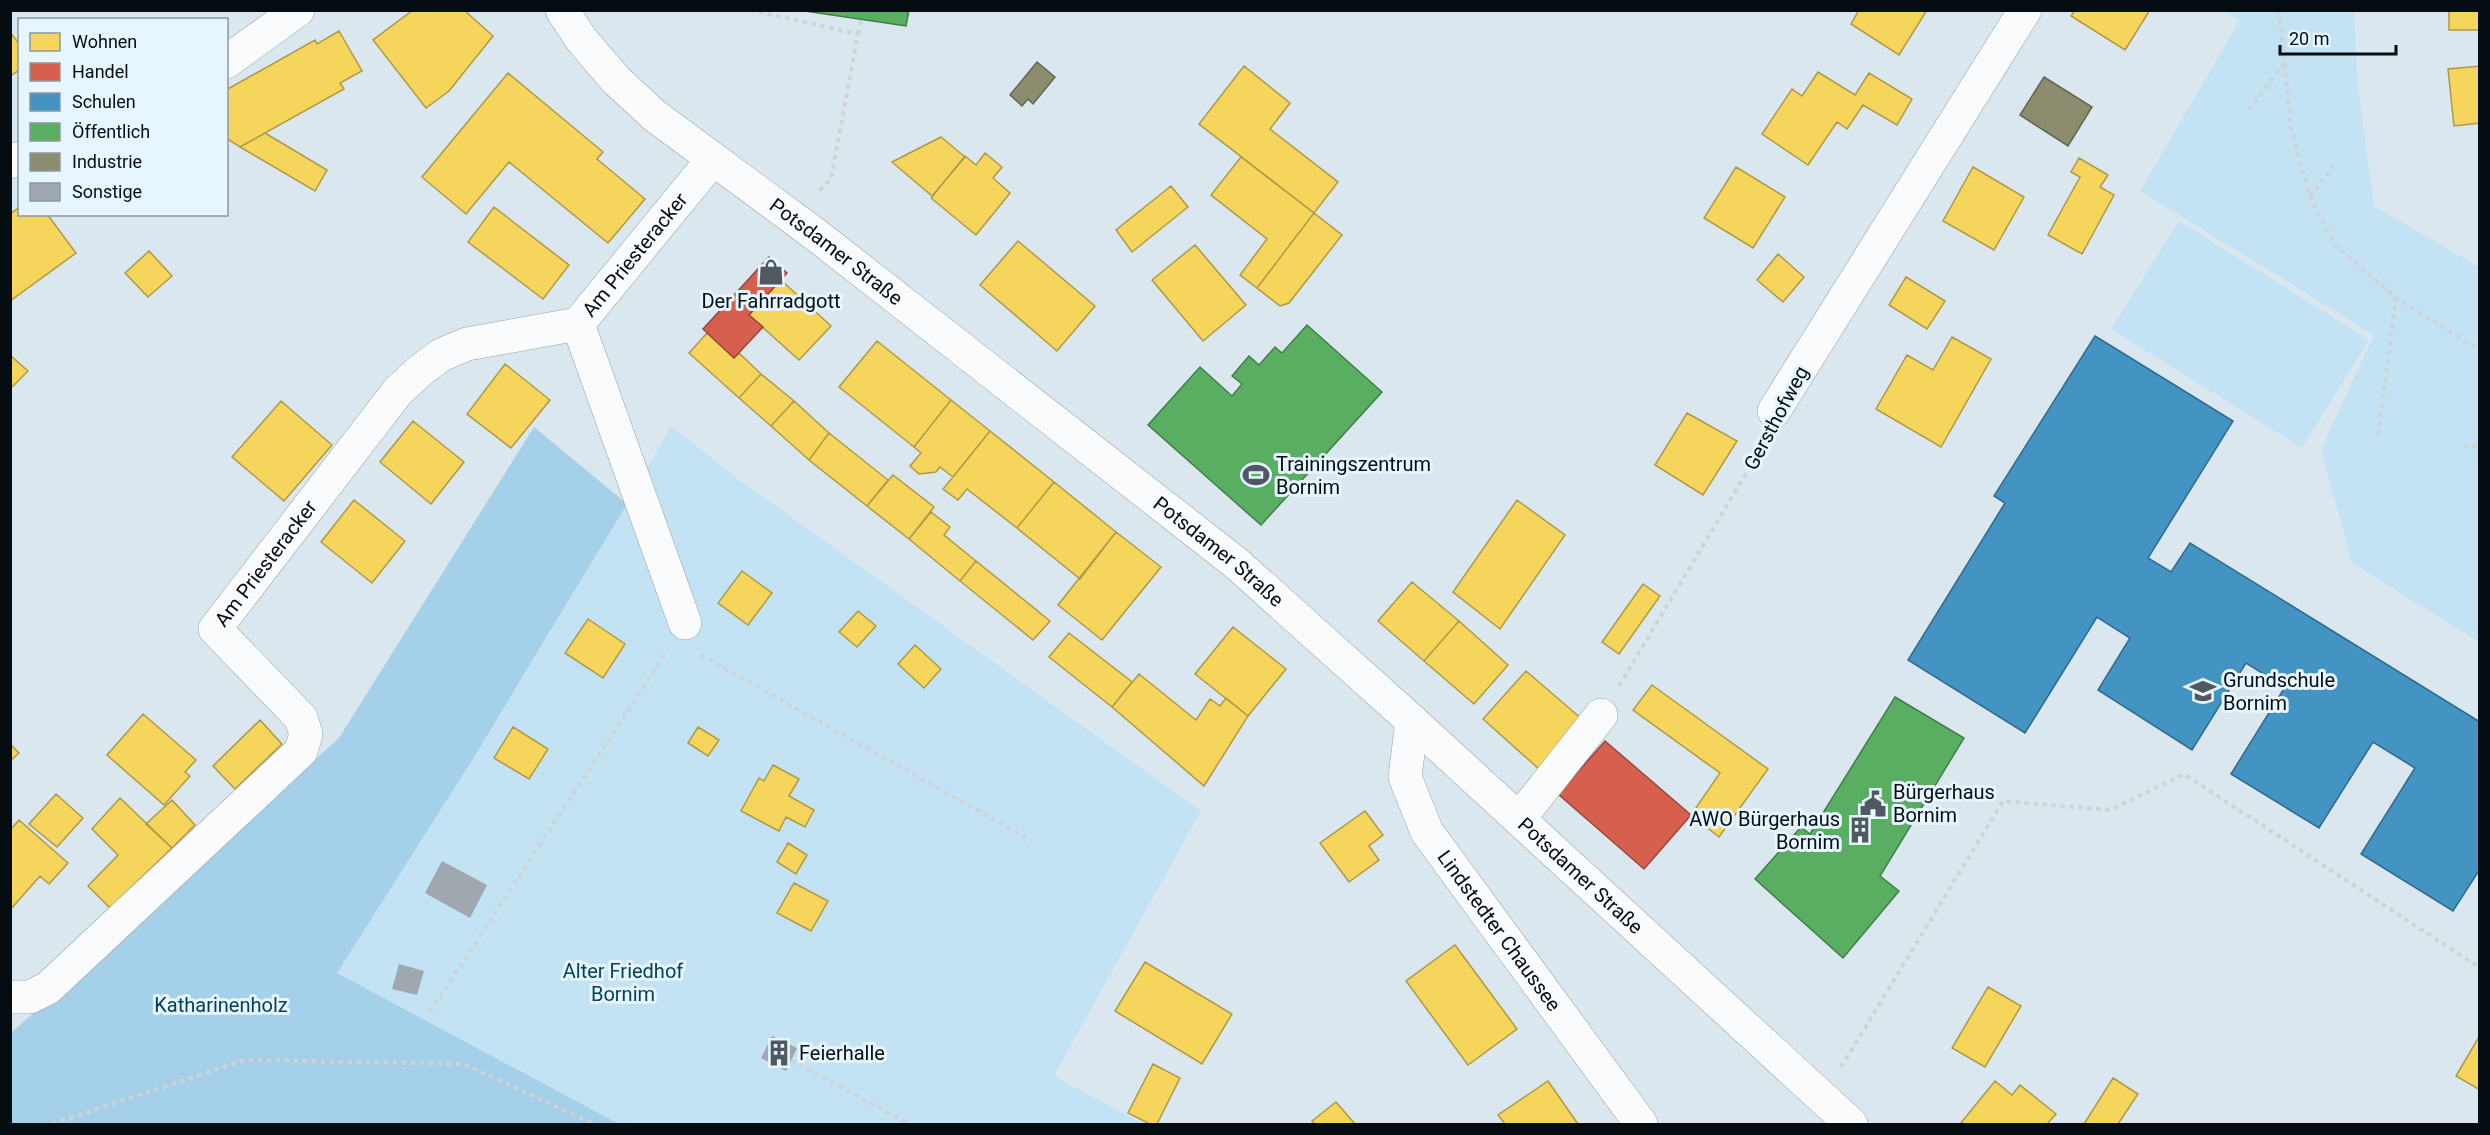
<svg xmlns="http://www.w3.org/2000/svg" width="2490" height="1135" font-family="Roboto,sans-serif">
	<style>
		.green { fill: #c3e3f5 }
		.forest { fill: #a4d0e9 }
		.homes { fill: #f6d55c; stroke: #ae9946; stroke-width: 1.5 }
		.shops { fill: #d6604d; stroke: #97473b; stroke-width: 1.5 }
		.schools { fill: #4393c3; stroke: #306b8e; stroke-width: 1.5 }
		.public { fill: #5aae61; stroke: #407e49; stroke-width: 1.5 }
		.industry { fill: #8c8c6e; stroke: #646652; stroke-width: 1.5 }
		.building { fill: #9ea8ae }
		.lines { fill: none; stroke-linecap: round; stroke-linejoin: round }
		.minor-casing { stroke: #96a1a6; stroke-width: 34 }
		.major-casing { stroke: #96a1a6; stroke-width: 34 }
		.path { stroke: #cfd3d6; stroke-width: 4; stroke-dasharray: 4.5 4.5; stroke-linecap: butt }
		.minor { stroke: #f9fbfd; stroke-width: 33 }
		.major { stroke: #f9fbfd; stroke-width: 33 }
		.labels { text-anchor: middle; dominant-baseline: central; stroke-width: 6; stroke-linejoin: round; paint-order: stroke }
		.street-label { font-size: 20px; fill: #050d12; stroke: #e6f5fe }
		.poi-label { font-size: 20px; fill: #050d12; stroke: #e6f5fe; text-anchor: start }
		.park-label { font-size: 20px; fill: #03415b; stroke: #e6f5fe }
	</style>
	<rect width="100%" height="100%" fill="#dae7ef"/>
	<path class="green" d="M 2225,11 L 2354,11 L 2358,87 L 2374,206 L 2479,267 L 2479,642 L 2352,563 L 2321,449 L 2374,335 L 2140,191 L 2240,20 Z
		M 2179,221 L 2369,340 L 2302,448 L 2111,329 Z
		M 671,426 L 737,478 L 1201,811 L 1054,1076 L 1143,1124 L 619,1124 L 337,973 C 451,793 566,613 671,426 Z"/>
	<path class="forest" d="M 534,427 L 627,504 L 474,757 L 337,973 L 619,1124 L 11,1124 L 10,1034 L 339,738 Z"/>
	<path class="homes" d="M 413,10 L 464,10 L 493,36 L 449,91 L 426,108 L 373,40 Z
		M 1859,10 L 1927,10 L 1899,55 L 1851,24 Z
		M 2075,10 L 2150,10 L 2125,50 L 2071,16 Z
		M 2449,10 L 2480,10 L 2480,30 L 2449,30 Z
		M 339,31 L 362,71 L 340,83 L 344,89 L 240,147 L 226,138 L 226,90 L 315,40 L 317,44 Z
		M 10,32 L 20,45 L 20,70 L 10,76 Z
		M 1244,66 L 1290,103 L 1270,129 L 1338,182 L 1314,213 L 1199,124 Z
		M 2480,66 L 2480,123 L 2454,126 L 2448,69 Z
		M 1818,72 L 1855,95 L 1869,73 L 1912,99 L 1897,125 L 1863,105 L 1847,129 L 1837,122 L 1808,165 L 1762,134 L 1792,89 L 1802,96 Z
		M 508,73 L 603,152 L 597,159 L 645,199 L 608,243 L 509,162 L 466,214 L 422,177 Z
		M 265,133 L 327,170 L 315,191 L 240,147 Z
		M 941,137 L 965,157 L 932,196 L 892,162 Z
		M 985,153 L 1002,167 L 993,178 L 1010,193 L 976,235 L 931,198 L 965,156 L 976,165 Z
		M 1241,157 L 1314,213 L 1257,288 L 1240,275 L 1267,239 L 1211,195 Z
		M 2079,158 L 2108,175 L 2100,187 L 2114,195 L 2082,254 L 2048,235 L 2080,177 L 2071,172 Z
		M 1736,167 L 1785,197 L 1753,248 L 1704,218 Z
		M 1973,167 L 2024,197 L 1994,250 L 1943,221 Z
		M 1171,186 L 1188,207 L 1132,252 L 1116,230 Z
		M 20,207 L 20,214 L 47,214 L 76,253 L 10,301 L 10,214 Z
		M 494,207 L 569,265 L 543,299 L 468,242 Z
		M 1314,213 L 1342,235 L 1289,303 L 1280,306 L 1257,288 Z
		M 1018,241 L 1095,306 L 1057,351 L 980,285 Z
		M 1195,245 L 1246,305 L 1203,341 L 1152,280 Z
		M 149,251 L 172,276 L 148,297 L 125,273 Z
		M 1778,254 L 1804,277 L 1783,302 L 1757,280 Z
		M 1906,277 L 1945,301 L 1927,329 L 1889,305 Z
		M 781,280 L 831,326 L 799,360 L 749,315 Z
		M 707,333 L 734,358 L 739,353 L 761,374 L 739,398 L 689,353 Z
		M 1952,337 L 1991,359 L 1941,447 L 1876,409 L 1907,355 L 1933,370 Z
		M 877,341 L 951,400 L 914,447 L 839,387 Z
		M 10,355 L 28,371 L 10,389 Z
		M 505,364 L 550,400 L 511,448 L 467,414 Z
		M 761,374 L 794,401 L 771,426 L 739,398 Z
		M 951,400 L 990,431 L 953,477 L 940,467 L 936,472 L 919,474 L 910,466 L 921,453 L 914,447 Z
		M 281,401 L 332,445 L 284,501 L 232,457 Z
		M 794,401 L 829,433 L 809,460 L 771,426 Z
		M 1687,413 L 1737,441 L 1703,495 L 1655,465 Z
		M 413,421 L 464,462 L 431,504 L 380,462 Z
		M 990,431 L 1054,482 L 1017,528 L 967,489 L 958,500 L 943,489 Z
		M 829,433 L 888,480 L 867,506 L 809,460 Z
		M 893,475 L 934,507 L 909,539 L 867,506 Z
		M 1054,482 L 1116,532 L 1080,579 L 1017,528 Z
		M 354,500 L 405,541 L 372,583 L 321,542 Z
		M 1517,500 L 1565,535 L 1500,629 L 1453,592 Z
		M 931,512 L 950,527 L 944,535 L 976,561 L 960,581 L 909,539 Z
		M 1116,532 L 1161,567 L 1102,640 L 1058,605 Z
		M 976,561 L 1050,621 L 1033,640 L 960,581 Z
		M 742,571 L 772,593 L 748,625 L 718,603 Z
		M 1412,582 L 1459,621 L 1424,661 L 1378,621 Z
		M 1643,584 L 1660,596 L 1619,654 L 1602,642 Z
		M 858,611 L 876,626 L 857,647 L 839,632 Z
		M 588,619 L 625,644 L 603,678 L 565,653 Z
		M 1459,621 L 1508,665 L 1474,704 L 1424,661 Z
		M 1233,627 L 1286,669 L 1248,716 L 1195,674 Z
		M 1069,633 L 1132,682 L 1112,707 L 1049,657 Z
		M 915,645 L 941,669 L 924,688 L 898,664 Z
		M 1526,671 L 1583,720 L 1539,769 L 1483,719 Z
		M 1139,674 L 1196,720 L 1210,699 L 1220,706 L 1226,698 L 1248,716 L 1204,786 L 1112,707 Z
		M 1652,685 L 1768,769 L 1719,837 L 1691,815 L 1720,773 L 1633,710 Z
		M 143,714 L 196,760 L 185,772 L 190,776 L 164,805 L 107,755 Z
		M 260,720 L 282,744 L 235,789 L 213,766 Z
		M 513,727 L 548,749 L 529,779 L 494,758 Z
		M 698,727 L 719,740 L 708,756 L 688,743 Z
		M 10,744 L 19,753 L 10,761 Z
		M 773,765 L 799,779 L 789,796 L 814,810 L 805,827 L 786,817 L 779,831 L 741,811 L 759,778 L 764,781 Z
		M 56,794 L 83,818 L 57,847 L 29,824 Z
		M 120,798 L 172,848 L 110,908 L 88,886 L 118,855 L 92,829 Z
		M 172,800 L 195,825 L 172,848 L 146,824 Z
		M 1365,811 L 1383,835 L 1369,846 L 1379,860 L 1349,882 L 1320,843 Z
		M 19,820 L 68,863 L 49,884 L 40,876 L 10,910 L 10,830 Z
		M 788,843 L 807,855 L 796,874 L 777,862 Z
		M 794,883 L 828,901 L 811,931 L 777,913 Z
		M 1455,945 L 1517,1029 L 1468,1065 L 1406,981 Z
		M 1145,962 L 1232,1014 L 1202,1064 L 1115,1011 Z
		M 1988,987 L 2021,1006 L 1985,1067 L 1952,1048 Z
		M 2480,1035 L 2480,1090 L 2456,1076 Z
		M 1153,1064 L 1180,1078 L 1157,1124 L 1150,1124 L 1128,1113 Z
		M 2113,1078 L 2138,1094 L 2118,1124 L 2084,1124 Z
		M 1548,1081 L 1578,1124 L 1505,1124 L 1498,1115 Z
		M 1995,1081 L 2012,1095 L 2020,1085 L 2056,1114 L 2047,1124 L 1960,1124 Z
		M 1336,1102 L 1355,1124 L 1315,1124 L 1312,1121 Z"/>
	<path class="shops" d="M 769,257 L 787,273 L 749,315 L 763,327 L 734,358 L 703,329 Z
		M 1605,741 L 1691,815 L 1644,869 L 1558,794 Z"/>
	<path class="schools" d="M 2095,336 L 2233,421 L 2148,558 L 2171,572 L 2190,543 L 2480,722 L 2480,869 L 2453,911 L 2361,854 L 2415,768 L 2373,742 L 2319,828 L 2231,774 L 2285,687 L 2246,663 L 2192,750 L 2098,690 L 2130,638 L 2097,617 L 2025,733 L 1908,660 L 2005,503 L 1994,496 Z"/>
	<path class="public" d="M 798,10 L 909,10 L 906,26 Z
		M 1307,325 L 1382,392 L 1261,525 L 1148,425 L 1200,367 L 1232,396 L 1242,384 L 1232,376 L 1249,356 L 1259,365 L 1275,347 L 1282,353 Z
		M 1895,697 L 1964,738 L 1880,876 L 1899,891 L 1843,958 L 1755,879 L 1801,827 L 1810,834 Z"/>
	<path class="industry" d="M 1037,62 L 1055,77 L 1033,104 L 1028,99 L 1022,106 L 1010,95 Z
		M 2044,77 L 2092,107 L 2068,146 L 2020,115 Z"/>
	<path class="building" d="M 442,861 L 487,885 L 470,918 L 425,893 Z
		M 399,964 L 424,971 L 417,995 L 392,989 Z
		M 772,1036 L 797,1048 L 786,1071 L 761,1058 Z"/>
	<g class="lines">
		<g class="minor-casing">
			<g id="minor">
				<path d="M 578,324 L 685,623"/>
				<path d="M 1774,411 L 2025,10"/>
				<path id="s1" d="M 1412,721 L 1405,777 L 1427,832 L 1641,1124"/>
				<path d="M 1519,819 L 1601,715"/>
				<path id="s2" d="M 10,997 L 30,997 L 48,988 L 301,751 L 306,734 L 301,718 L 215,629 L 398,391 L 421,370 L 441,355 L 467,344 L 578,324 L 713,159"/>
			</g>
		</g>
		<g class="major-casing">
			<g id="major">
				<path id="s3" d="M 562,10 L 581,39 L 616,80 L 655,116 L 816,235 L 1236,563 L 1412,721 L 1851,1124"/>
				<path d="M 226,62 L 298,10"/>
				<path d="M 10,162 L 20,158"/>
			</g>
		</g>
		<path class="path" d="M 750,10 L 858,34 L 831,179 L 819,191
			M 2279,10 L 2291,128 L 2310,197 L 2335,245 L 2396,298 L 2480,350
			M 858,34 L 861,20
			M 2249,110 L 2285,62
			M 2310,197 L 2335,163
			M 2378,435 L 2396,298
			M 2463,447 L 2480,446
			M 701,655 L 1032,841
			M 1619,686 L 1763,445
			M 430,1012 L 665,654
			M 791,1060 L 909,1124
			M 1841,1067 L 2003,801 L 2110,810 L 2184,774 L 2480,968
			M 52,1124 L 245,1060 L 464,1064 L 594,1124"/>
		<use href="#minor" class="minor"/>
		<use href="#major" class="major"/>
	</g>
	<defs>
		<g id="shop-bare" transform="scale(2.07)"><path d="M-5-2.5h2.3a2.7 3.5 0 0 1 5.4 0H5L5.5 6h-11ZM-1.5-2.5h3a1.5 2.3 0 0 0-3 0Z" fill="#50595f" stroke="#e6f5fe" stroke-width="2.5" paint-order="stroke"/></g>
		<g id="stadium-bare" transform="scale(2.07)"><path d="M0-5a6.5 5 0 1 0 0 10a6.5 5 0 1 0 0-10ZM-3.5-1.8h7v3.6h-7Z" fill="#50595f" stroke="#e6f5fe" stroke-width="2.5" paint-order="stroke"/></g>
		<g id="school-bare" transform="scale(2.07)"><path d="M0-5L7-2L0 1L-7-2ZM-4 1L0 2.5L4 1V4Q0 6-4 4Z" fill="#50595f" stroke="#e6f5fe" stroke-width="2.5" paint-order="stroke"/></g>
		<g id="civic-bare" transform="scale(2.07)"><path d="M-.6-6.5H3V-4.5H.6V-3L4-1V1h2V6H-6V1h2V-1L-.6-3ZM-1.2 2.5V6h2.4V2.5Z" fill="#50595f" stroke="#e6f5fe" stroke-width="2.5" paint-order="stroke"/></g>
		<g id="building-bare" transform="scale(2.07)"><path d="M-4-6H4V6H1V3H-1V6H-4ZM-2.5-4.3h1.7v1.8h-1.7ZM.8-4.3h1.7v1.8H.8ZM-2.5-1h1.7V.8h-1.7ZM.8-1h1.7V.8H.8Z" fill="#50595f" stroke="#e6f5fe" stroke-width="2.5" paint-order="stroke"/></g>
	</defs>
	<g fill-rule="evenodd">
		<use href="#shop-bare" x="771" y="272"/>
		<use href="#stadium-bare" x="1256" y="475"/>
		<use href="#school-bare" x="2203" y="691"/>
		<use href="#civic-bare" x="1873" y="804"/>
		<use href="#building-bare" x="1860" y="830"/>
		<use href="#building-bare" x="779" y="1053"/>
	</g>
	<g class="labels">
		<g class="street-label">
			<text stroke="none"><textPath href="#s3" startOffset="368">Potsdamer Straße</textPath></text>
			<text stroke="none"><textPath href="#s2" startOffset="1132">Am Priesteracker</textPath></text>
			<text transform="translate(1776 418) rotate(-62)">Gersthofweg</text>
			<text stroke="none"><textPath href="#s3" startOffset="854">Potsdamer Straße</textPath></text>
			<text stroke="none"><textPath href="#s2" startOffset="628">Am Priesteracker</textPath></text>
			<text stroke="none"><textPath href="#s3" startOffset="1340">Potsdamer Straße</textPath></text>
			<text stroke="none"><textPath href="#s1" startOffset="238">Lindstedter Chaussee</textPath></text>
		</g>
		<g class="poi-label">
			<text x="771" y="301" text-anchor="middle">Der Fahrradgott</text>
			<text x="1276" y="464">Trainingszentrum<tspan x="1276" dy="23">Bornim</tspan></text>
			<text x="2223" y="680">Grundschule<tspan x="2223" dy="23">Bornim</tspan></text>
			<text x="1893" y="792">Bürgerhaus<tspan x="1893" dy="23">Bornim</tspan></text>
			<text x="1840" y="819" text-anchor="end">AWO Bürgerhaus<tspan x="1840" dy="23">Bornim</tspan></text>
			<text x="799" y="1053">Feierhalle</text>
		</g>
		<g class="park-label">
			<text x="623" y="971">Alter Friedhof<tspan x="623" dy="23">Bornim</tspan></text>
			<text x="221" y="1005">Katharinenholz</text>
		</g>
	</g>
	<rect width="2490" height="1135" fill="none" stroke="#050d12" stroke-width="24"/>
	<rect x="18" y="18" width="210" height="198" fill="#e6f5fe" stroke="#8c98a0" stroke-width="1.5"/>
	<rect x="30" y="33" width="30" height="18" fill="#f6d55c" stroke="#8c98a0" stroke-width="1.5"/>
	<text x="72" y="48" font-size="18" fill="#050d12">Wohnen</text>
	<rect x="30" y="63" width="30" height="18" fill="#d6604d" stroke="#8c98a0" stroke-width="1.5"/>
	<text x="72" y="78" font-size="18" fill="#050d12">Handel</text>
	<rect x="30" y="93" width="30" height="18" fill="#4393c3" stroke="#8c98a0" stroke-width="1.5"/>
	<text x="72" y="108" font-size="18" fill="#050d12">Schulen</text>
	<rect x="30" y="123" width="30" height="18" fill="#5aae61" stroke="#8c98a0" stroke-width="1.5"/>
	<text x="72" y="138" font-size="18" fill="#050d12">Öffentlich</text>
	<rect x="30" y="153" width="30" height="18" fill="#8c8c6e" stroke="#8c98a0" stroke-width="1.5"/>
	<text x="72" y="168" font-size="18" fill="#050d12">Industrie</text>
	<rect x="30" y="183" width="30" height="18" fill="#9ea8ae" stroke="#8c98a0" stroke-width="1.5"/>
	<text x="72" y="198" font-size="18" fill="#050d12">Sonstige</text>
	<path d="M2280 45v9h116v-9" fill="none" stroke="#050d12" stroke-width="3"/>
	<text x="2289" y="45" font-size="18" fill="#050d12" stroke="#e6f5fe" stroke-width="4.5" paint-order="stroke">20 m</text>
</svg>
